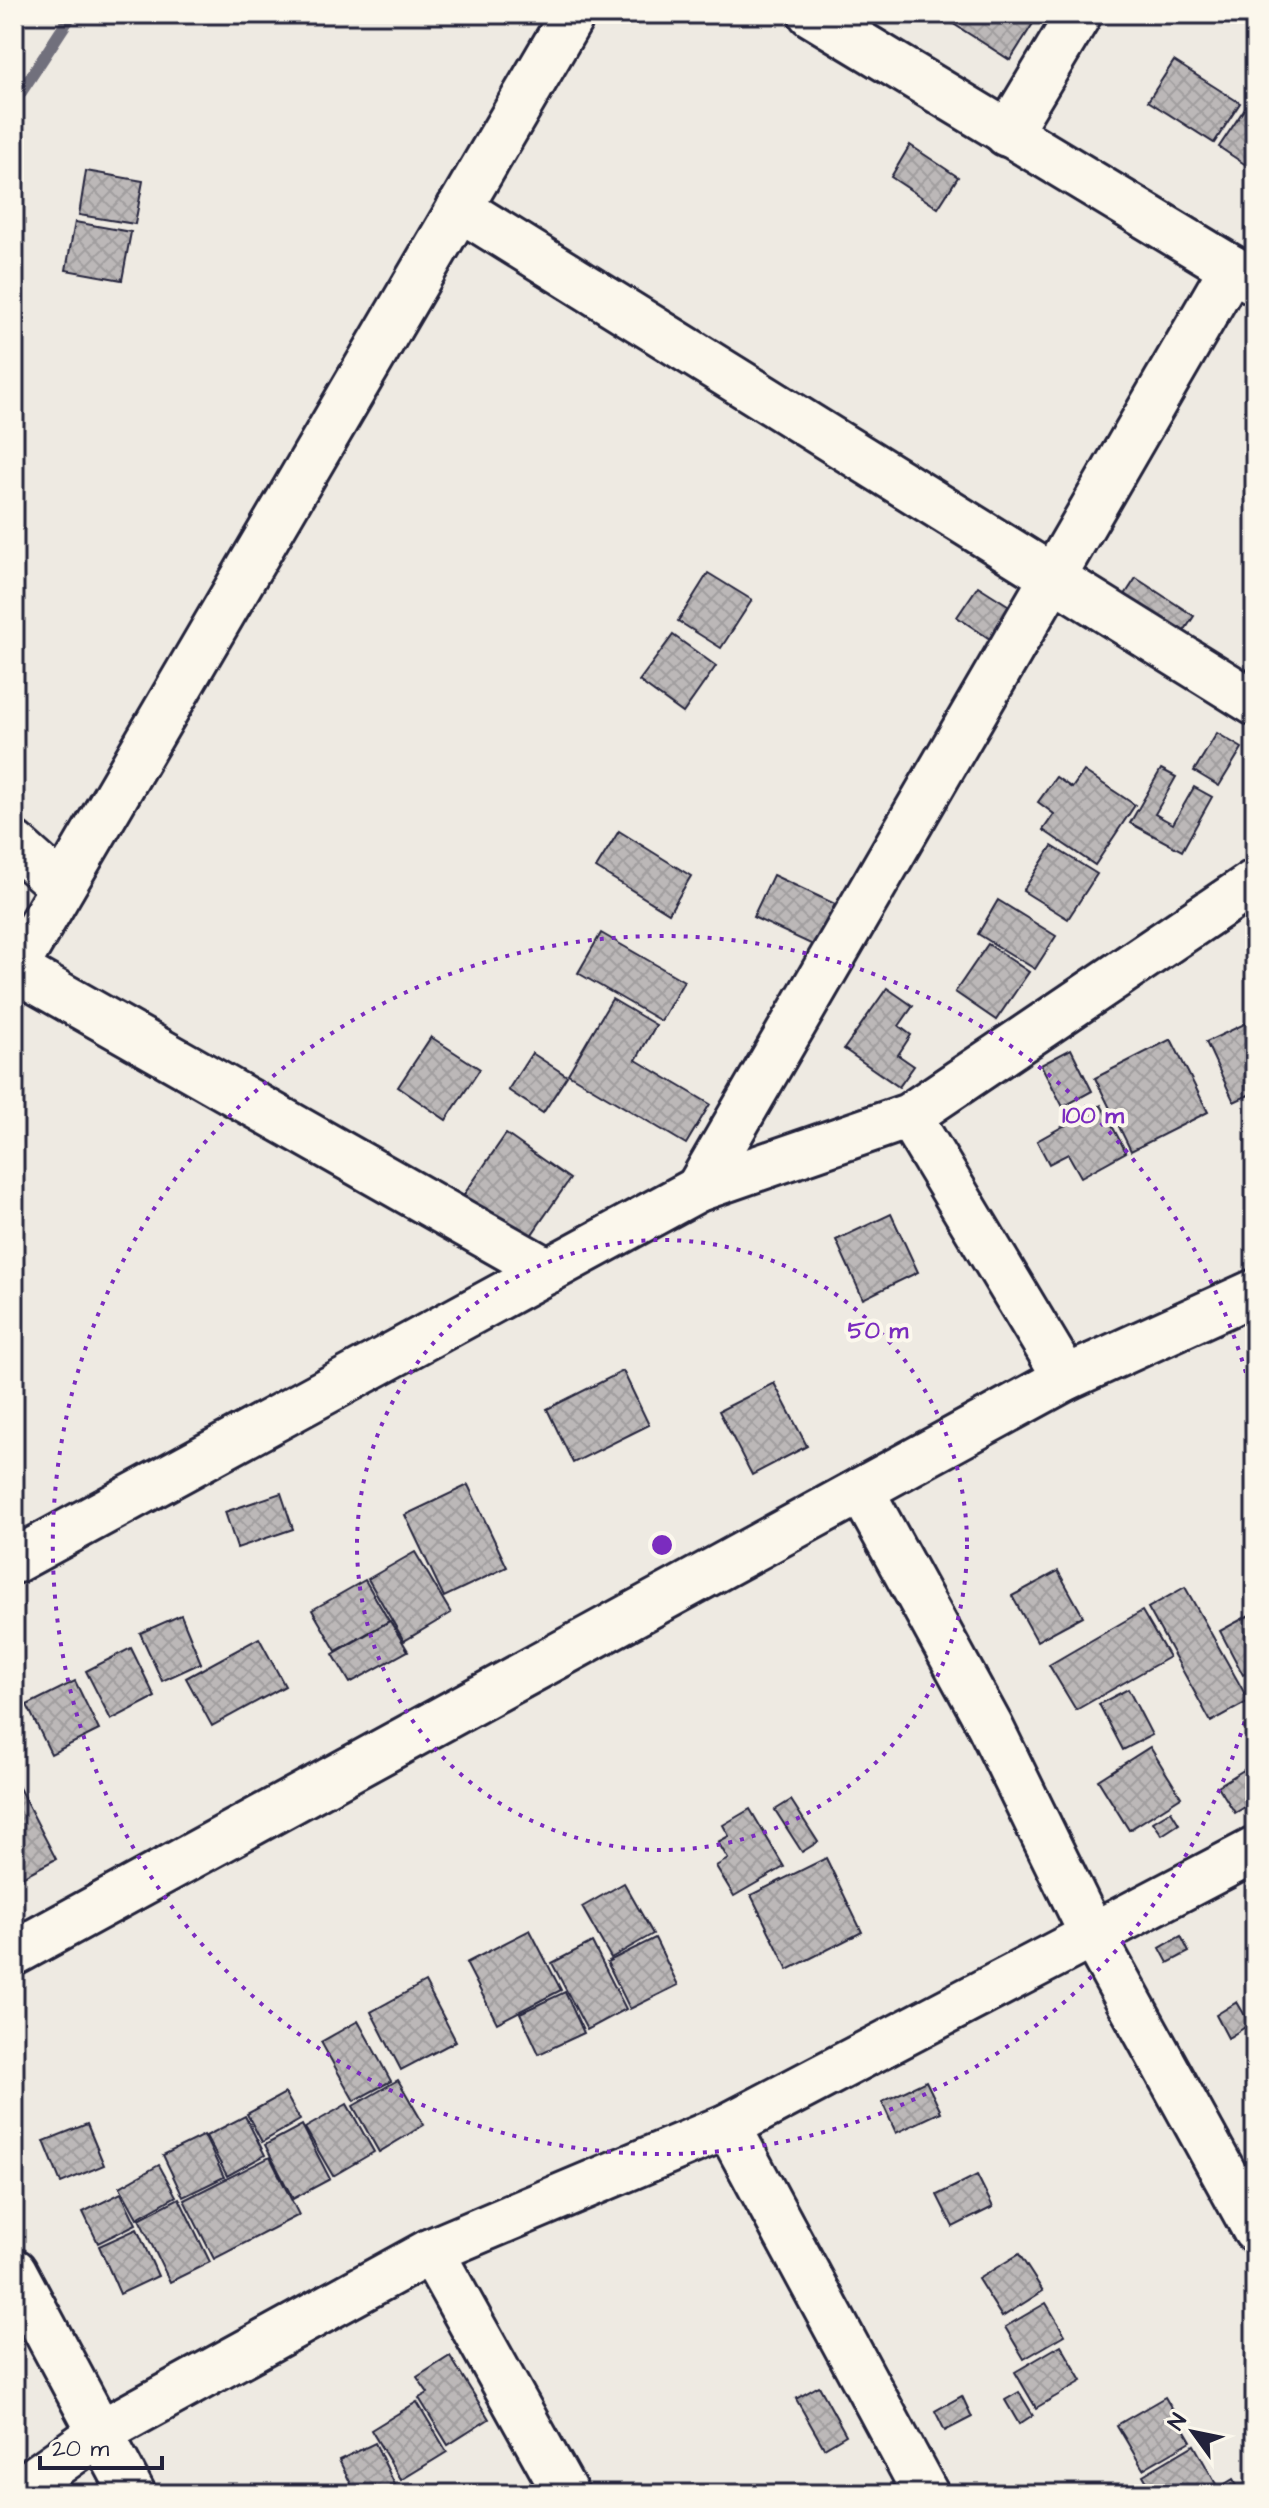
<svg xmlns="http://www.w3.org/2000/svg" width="1269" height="2508" viewBox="0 0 1269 2508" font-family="'Architects Daughter',sans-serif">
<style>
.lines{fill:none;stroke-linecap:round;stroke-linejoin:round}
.stream{stroke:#716f7c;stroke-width:12}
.building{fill:url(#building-cross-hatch);stroke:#22223b;stroke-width:2}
.minor-casing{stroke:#22223b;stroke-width:50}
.minor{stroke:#fbf7ec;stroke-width:44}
.ring{fill:none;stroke:#7b2cbf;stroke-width:4;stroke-dasharray:4 8}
.centre{fill:#7b2cbf;stroke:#fbf7ec;stroke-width:4}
.ring-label{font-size:24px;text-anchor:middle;font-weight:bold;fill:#7b2cbf;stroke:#fbf7ec;stroke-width:8;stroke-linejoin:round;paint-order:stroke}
</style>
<defs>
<pattern id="building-cross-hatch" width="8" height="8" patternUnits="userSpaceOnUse" patternTransform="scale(2)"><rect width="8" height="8" fill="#bcb8b8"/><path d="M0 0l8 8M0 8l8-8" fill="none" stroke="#a19e9f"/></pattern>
</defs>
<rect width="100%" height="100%" fill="#eeeae2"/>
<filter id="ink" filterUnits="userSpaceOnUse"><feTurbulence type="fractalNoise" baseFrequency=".0125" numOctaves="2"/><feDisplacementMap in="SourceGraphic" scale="16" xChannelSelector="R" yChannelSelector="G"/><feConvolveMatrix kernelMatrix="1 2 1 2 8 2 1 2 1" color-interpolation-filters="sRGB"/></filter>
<g filter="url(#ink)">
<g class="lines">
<!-- stream -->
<path class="stream" d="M14,103L72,14"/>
</g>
<!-- building -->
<g class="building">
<path d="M938,14H1039L1010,60Z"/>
<path d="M1174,61L1240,103L1214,143L1148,101Z"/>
<path d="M1245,108L1255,115V171L1219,147Z"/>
<path d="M910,145L958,177L938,208L891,177Z"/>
<path d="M86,171L143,181L135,224L79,215Z"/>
<path d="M75,222L131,232L122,280L66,270Z"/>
<path d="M708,573L752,600L721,648L678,621Z"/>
<path d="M1136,578L1194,616L1175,645L1117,607Z"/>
<path d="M978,586L1011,607L990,639L957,617Z"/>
<path d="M673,635L716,666L683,713L639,681Z"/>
<path d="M1217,733L1242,748L1219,786L1194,771Z"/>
<path d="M1161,769L1176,777L1155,814L1173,824L1194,787L1212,797L1182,851L1130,823Z"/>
<path d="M1084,771L1135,805L1095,865L1043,830L1054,814L1038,802L1056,777L1072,788Z"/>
<path d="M619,831L691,876L669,913L596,868Z"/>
<path d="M1052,846L1097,874L1068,919L1023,891Z"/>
<path d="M773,875L835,904L815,946L753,917Z"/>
<path d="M998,900L1056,936L1035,969L978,934Z"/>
<path d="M601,933L684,981L661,1021L578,973Z"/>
<path d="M988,944L1029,972L996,1020L955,992Z"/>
<path d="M887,988L913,1006L899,1026L911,1035L898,1055L914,1066L899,1087L844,1049Z"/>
<path d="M612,999L656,1025L636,1060L710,1104L686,1144L568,1074Z"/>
<path d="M1255,1019V1092L1234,1102L1206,1042Z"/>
<path d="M431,1037L480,1069L446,1120L398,1087Z"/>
<path d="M1171,1039L1208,1112L1131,1151L1095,1078Z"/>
<path d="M1071,1049L1092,1091L1063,1107L1041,1065Z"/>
<path d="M532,1053L567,1076L543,1113L508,1090Z"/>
<path d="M1101,1105L1126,1152L1081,1177L1068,1154L1049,1164L1037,1141Z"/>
<path d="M506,1134L570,1179L521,1250L456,1206Z"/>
<path d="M891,1214L918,1272L863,1299L836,1240Z"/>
<path d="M623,1371L649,1425L573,1463L547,1409Z"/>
<path d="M774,1383L807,1446L752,1475L719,1411Z"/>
<path d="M468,1485L507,1567L444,1597L405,1515Z"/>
<path d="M281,1493L293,1529L237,1548L225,1512Z"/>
<path d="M415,1552L451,1613L404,1641L368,1579Z"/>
<path d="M1058,1571L1083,1616L1037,1641L1012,1596Z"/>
<path d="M365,1580L389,1621L336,1651L312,1610Z"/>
<path d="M1185,1587L1249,1701L1211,1722L1148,1608Z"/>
<path d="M1142,1611L1169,1657L1076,1710L1049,1665Z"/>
<path d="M1255,1612V1669L1243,1675L1220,1631Z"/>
<path d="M181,1615L201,1663L162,1681L140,1633Z"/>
<path d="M390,1621L408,1651L350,1683L333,1654Z"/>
<path d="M259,1638L285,1686L212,1726L186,1678Z"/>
<path d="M131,1648L155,1697L111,1720L86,1671Z"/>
<path d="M75,1681L99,1730L51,1754L27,1705Z"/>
<path d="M1128,1689L1152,1735L1123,1750L1099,1704Z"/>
<path d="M1150,1747L1181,1797L1129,1830L1098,1780Z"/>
<path d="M1255,1763V1801L1235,1813L1218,1786Z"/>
<path d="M15,1780L56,1859L14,1881V1781Z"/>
<path d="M791,1800L818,1842L802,1852L775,1810Z"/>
<path d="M750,1809L784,1867L734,1896L716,1866L728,1859L718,1842L729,1836L723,1825Z"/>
<path d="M1171,1811L1179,1824L1162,1835L1153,1822Z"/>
<path d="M826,1858L862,1932L788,1970L751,1895Z"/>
<path d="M624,1883L653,1934L611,1958L582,1907Z"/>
<path d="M530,1930L561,1990L497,2023L466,1963Z"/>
<path d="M1181,1936L1189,1952L1168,1963L1160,1948Z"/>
<path d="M655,1938L678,1985L630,2009L607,1962Z"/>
<path d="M592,1942L626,2009L587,2030L552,1963Z"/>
<path d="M425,1982L456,2041L401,2070L371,2012Z"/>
<path d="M565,1992L584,2033L539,2054L520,2013Z"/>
<path d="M1237,2002L1250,2024L1228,2038L1216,2015Z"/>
<path d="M358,2021L391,2081L354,2101L321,2042Z"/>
<path d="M398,2080L424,2125L379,2152L353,2106Z"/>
<path d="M926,2081L941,2112L896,2133L882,2102Z"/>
<path d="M285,2093L300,2120L262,2142L247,2114Z"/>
<path d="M347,2104L374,2152L333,2176L305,2128Z"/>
<path d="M245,2116L265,2155L227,2176L206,2136Z"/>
<path d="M87,2124L104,2165L61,2183L44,2141Z"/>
<path d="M302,2125L330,2179L293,2199L265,2145Z"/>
<path d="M204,2135L224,2177L183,2197L163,2155Z"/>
<path d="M270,2157L299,2215L214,2259L184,2200Z"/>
<path d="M159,2165L176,2196L137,2218L120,2187Z"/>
<path d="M977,2175L993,2207L953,2227L937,2195Z"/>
<path d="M121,2193L136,2224L98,2243L83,2212Z"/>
<path d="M179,2198L210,2262L170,2282L139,2219Z"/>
<path d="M137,2229L158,2276L120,2294L99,2246Z"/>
<path d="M1019,2254L1043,2291L1002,2317L978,2279Z"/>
<path d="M1046,2303L1065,2335L1024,2359L1005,2327Z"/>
<path d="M1061,2345L1082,2381L1036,2408L1015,2372Z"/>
<path d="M450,2356L489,2419L448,2445L419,2398L428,2393L417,2377Z"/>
<path d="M819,2386L846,2435L824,2448L796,2399Z"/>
<path d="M1019,2392L1033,2415L1019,2424L1005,2400Z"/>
<path d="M962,2396L972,2417L945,2431L935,2411Z"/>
<path d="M1165,2397L1191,2441L1143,2469L1117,2425Z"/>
<path d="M417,2402L447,2452L401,2480L371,2430Z"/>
<path d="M375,2443L397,2489L387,2494H356L339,2460Z"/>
<path d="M1194,2445L1216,2484L1198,2494H1154L1143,2475Z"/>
<path d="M1233,2479L1242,2494H1208Z"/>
</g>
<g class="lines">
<!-- minor casing -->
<g class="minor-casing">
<g id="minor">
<path d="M811,14L1255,282"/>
<path d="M1007,134L1079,14"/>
<path d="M459,208L1255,703"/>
<path d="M14,844L62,887"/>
<path d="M15,969L548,1271"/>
<path d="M14,970L573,14"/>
<path d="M909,1116L1066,1378"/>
<path d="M698,1189L1232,268"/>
<path d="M861,1490L990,1726L1092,1934L1255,2230"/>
<path d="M14,1561L698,1189L909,1116L1255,882"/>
<path d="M14,1953L1066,1378L1255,1292"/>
<path d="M728,2126L926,2494"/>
<path d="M431,2251L566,2494"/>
<path d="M14,2271L133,2494"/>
<path d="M14,2494L101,2432L431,2251L728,2126L1255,1850"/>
</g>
</g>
<!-- minor -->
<use href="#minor" class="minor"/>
</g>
</g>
<!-- distance rings -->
<g class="ring">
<circle cx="662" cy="1545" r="305"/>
<path d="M1254 1687A609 609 0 1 1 1254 1403"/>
</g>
<circle cx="662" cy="1545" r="12" class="centre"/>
<g class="ring-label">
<text x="1093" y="1123">100 m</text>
<text x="878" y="1338">50 m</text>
</g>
<!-- margin -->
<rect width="1269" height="2508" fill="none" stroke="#fbf7ec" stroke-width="48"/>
<rect x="24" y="24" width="1221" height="2460" fill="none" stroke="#22223b" stroke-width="3" filter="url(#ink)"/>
<!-- north arrow -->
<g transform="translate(1193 2432) rotate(303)" stroke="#fbf7ec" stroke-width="6" paint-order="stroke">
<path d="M0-6L14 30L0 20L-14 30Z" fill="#22223b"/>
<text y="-12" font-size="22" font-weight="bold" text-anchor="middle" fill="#22223b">N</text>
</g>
<!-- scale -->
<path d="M40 2456v12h122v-12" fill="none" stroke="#22223b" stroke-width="4"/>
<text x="52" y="2456" font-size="24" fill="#22223b" stroke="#fbf7ec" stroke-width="6" paint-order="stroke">20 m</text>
</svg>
